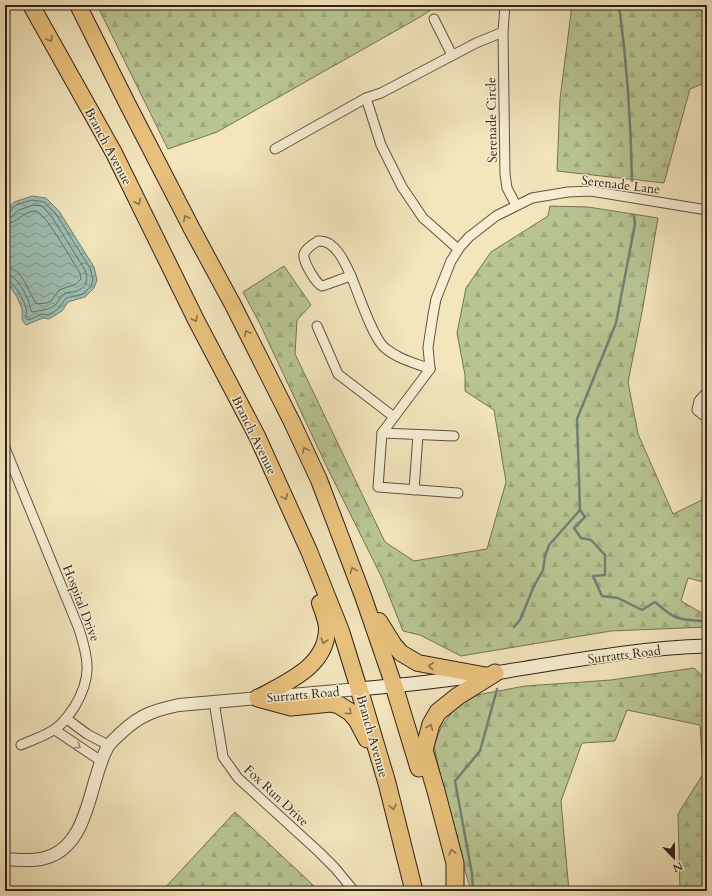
<svg xmlns="http://www.w3.org/2000/svg" width="712" height="896" viewBox="0 0 712 896" font-family="Cardo,serif">
<style>
.forest{fill:url(#forest-firs);stroke:#747356}
.water{fill:url(#water-waves);stroke:#708075}
.lines{fill:none;stroke-linecap:round;stroke-linejoin:round}
.shore{stroke:#667066;stroke-width:1}
.stream{stroke:#708075;stroke-width:2.5}
.minor-casing{stroke:#615242;stroke-width:11}
.tertiary-casing{stroke:#615242;stroke-width:14}
.secondary-casing{stroke:#302119;stroke-width:15}
.trunk-casing{stroke:#302119;stroke-width:18}
.motorway-casing{stroke:#302119;stroke-width:19}
.minor{stroke:#f7eed3;stroke-width:9}
.tertiary{stroke:#f7eed3;stroke-width:12}
.secondary{stroke:#f7eed3;stroke-width:13}
.trunk{stroke:#eac27e;stroke-width:16}
.motorway{stroke:#eac27e;stroke-width:17}
.oneway{stroke:#8d724c}
.oneway2{stroke:#9d927f}
.labels{text-anchor:middle;stroke-width:3;stroke-linejoin:round;paint-order:stroke}
.street-label{font-size:13px;fill:#302119;stroke:#f7eed3}
</style>
<defs>
<pattern id="forest-firs" width="22" height="20" patternUnits="userSpaceOnUse"><rect width="22" height="20" fill="#b8c592"/><path d="M5 1l3.5 6h-7zM16 11l3.5 6h-7z" fill="#9ea97d"/></pattern>
<pattern id="water-waves" width="16" height="10" patternUnits="userSpaceOnUse"><rect width="16" height="10" fill="#9bbfb2"/><path d="M0 5q4-4 8 0t8 0" fill="none" stroke="#7f9b90"/></pattern>
</defs>
<rect width="100%" height="100%" fill="#f3e5bc"/>
<filter id="stains"><feTurbulence type="fractalNoise" baseFrequency=".005" numOctaves="4"/><feColorMatrix values="0 0 0 0 .2 0 0 0 0 .09 0 0 0 0 .02 0 0 0 .5 -.17"/></filter>
<radialGradient id="worn" r=".72"><stop offset=".6" stop-color="#630" stop-opacity="0"/><stop offset="1" stop-color="#630" stop-opacity=".3"/></radialGradient>
<!-- forest -->
<g class="forest">
<path d="M97,5H439L420,17L217,132L168,149Z"/>
<path d="M572,5H707V82L690,89L664,183L557,171L560,99Z"/>
<path d="M550,206L588,207L658,218L643,307L628,382L638,434L673,514L702,500L704,464L707,466V583L688,578L681,601L707,616V627L611,631L461,656L420,635L403,631L382,578L326,465L260,324L243,292L284,266L311,305L297,320L295,354L385,542L414,561L487,549L506,482L494,410L465,391V375L457,333L466,288L491,252L548,216Z"/>
<path d="M694,668L707,680V891H680L678,814L703,774L700,725L627,710L615,741L582,743L561,801L569,891H471L450,819L434,746L441,727L456,707L477,695L525,686L611,680Z"/>
<path d="M235,812L314,886L318,891H162Z"/>
</g>
<!-- water -->
<path class="water" d="M32,196L46,198L59,211L94,267L97,280L94,288L85,297L68,302L62,311L49,319L43,318L26,325L22,320V309L17,297L5,280V211L14,202Z"/>
<g class="lines">
<!-- shore -->
<g class="shore">
<path d="M5,213L9,212L16,205L32,200L44,202L56,214L90,268L93,279L91,286L83,294L66,298L59,308L49,315L42,314L28,320L26,318C26,315 27,311 26,308C24,300 13,280 5,279"/>
<path d="M5,218L11,217L19,210L33,205L42,206L52,217L85,270C89,282 86,288 74,292C71,292 67,292 64,294C60,296 59,301 56,304C51,310 41,310 33,312L31,311C30,300 17,274 5,273"/>
<path d="M5,224C17,224 23,211 35,211C45,211 73,263 80,273L81,279L76,284L59,290L52,300L47,303L37,304C27,292 24,268 5,267"/>
</g>
<!-- stream -->
<g class="stream">
<path d="M619,5C627,63 631,122 632,181"/>
<path d="M580,510L585,517L574,528L581,538L591,540L605,555V575L593,576L602,596L618,598L642,610L655,602C674,619 678,620 703,621L706,626"/>
<path d="M514,627L520,620L534,586L543,570L545,556L549,545L580,510L577,419L616,323L635,224L634,216"/>
<path d="M473,891L472,874L455,781L480,751L497,689"/>
</g>
<!-- minor casing -->
<g class="minor-casing">
<g id="minor">
<path d="M505,5L503,32L505,174L507,188L516,205"/>
<path d="M434,19L452,55"/>
<path d="M366,98L381,145L402,187L423,218L458,249"/>
<path d="M275,149L366,98L381,93L476,43L503,32"/>
<path d="M318,241C335,239 345,263 351,276C346,277 324,286 322,286C316,284 302,260 304,254C306,248 313,244 318,241Z"/>
<path d="M351,276C358,292 373,339 385,348C398,359 415,363 430,369"/>
<path d="M317,326L338,374L394,417"/>
<path d="M430,369L428,347L433,315L436,299L451,261L460,247L469,237L496,216L532,198L568,192L591,191L707,210"/>
<path d="M430,369L382,433L378,487L458,493"/>
<path d="M707,392L699,401L697,410L703,415H707"/>
<path d="M382,433L454,436"/>
<path d="M5,448L79,629C89,660 92,677 75,706C69,715 64,723 55,729C45,736 32,740 21,745"/>
<path d="M414,490L418,435"/>
<path d="M214,702L223,757L238,778L319,852L335,868L354,891"/>
<path d="M67,719L87,734L108,745"/>
<path d="M55,730L101,761"/>
</g>
</g>
<!-- tertiary casing -->
<g class="tertiary-casing">
<path id="tertiary" d="M5,859C17,860 30,861 41,859C78,852 86,812 95,781C99,769 102,755 109,745C113,740 118,736 122,732C140,715 155,710 179,705L359,689"/>
</g>
<!-- secondary casing -->
<g class="secondary-casing">
<path id="secondary" d="M359,689C405,685 450,680 495,673C566,662 636,648 707,646"/>
</g>
<!-- trunk casing -->
<g class="trunk-casing">
<g id="trunk">
<path d="M31,5L114,153L196,320L257,436L309,551L341,631L359,689"/>
<path d="M78,5L128,105L193,231L232,303L292,422L319,480L363,596L394,686"/>
<path d="M379,621L394,645L401,653L418,663L483,675"/>
<path d="M258,698C287,682 328,666 327,627C326,619 323,611 320,603"/>
</g>
</g>
<!-- motorway casing -->
<g class="motorway-casing">
<g id="motorway">
<path d="M394,686L419,768"/>
<path d="M359,689L387,783L414,891"/>
<path d="M258,698L291,707L331,703L339,705L350,712L357,720L367,739"/>
<path d="M455,891V863L436,791L424,750L431,724L438,712L458,696L495,673"/>
</g>
</g>
<!-- minor -->
<use href="#minor" class="minor"/>
<!-- tertiary -->
<use href="#tertiary" class="tertiary"/>
<!-- secondary -->
<use href="#secondary" class="secondary"/>
<!-- trunk -->
<use href="#trunk" class="trunk"/>
<!-- motorway -->
<use href="#motorway" class="motorway"/>
</g>
<!-- one-way arrows -->
<defs><path id="oneway-chevron" d="M-2-3.5L2.5 0L-2 3.5" fill="none" stroke-width="1.6" stroke-linecap="round" stroke-linejoin="round"/></defs>
<g class="oneway">
<use href="#oneway-chevron" transform="translate(50 39) rotate(61)"/>
<use href="#oneway-chevron" transform="translate(138 202) rotate(63)"/>
<use href="#oneway-chevron" transform="translate(186 218) rotate(-117)"/>
<use href="#oneway-chevron" transform="translate(195 319) rotate(63)"/>
<use href="#oneway-chevron" transform="translate(247 333) rotate(-116)"/>
<use href="#oneway-chevron" transform="translate(305 450) rotate(-115)"/>
<use href="#oneway-chevron" transform="translate(285 497) rotate(66)"/>
<use href="#oneway-chevron" transform="translate(353 570) rotate(-111)"/>
<use href="#oneway-chevron" transform="translate(324 641) rotate(105)"/>
<use href="#oneway-chevron" transform="translate(431 666) rotate(-174)"/>
<use href="#oneway-chevron" transform="translate(349 712) rotate(43)"/>
<use href="#oneway-chevron" transform="translate(430 727) rotate(-68)"/>
<use href="#oneway-chevron" transform="translate(393 807) rotate(76)"/>
<use href="#oneway-chevron" transform="translate(452 852) rotate(-104)"/>
</g>
<use class="oneway2" href="#oneway-chevron" transform="translate(78 746) rotate(34)"/>
<g class="labels">
<!-- street labels -->
<g class="street-label">
<text transform="translate(491 120) rotate(-91)" y="5">Serenade Circle</text>
<text transform="translate(109 146) rotate(62)" y="5">Branch Avenue</text>
<text transform="translate(621 184) rotate(7)" y="5">Serenade Lane</text>
<text transform="translate(255 435) rotate(64)" y="5">Branch Avenue</text>
<text transform="translate(82 603) rotate(69)" y="5">Hospital Drive</text>
<text transform="translate(624 654) rotate(-7)" y="5">Surratts Road</text>
<text transform="translate(303 694) rotate(-5)" y="5">Surratts Road</text>
<text transform="translate(373 736) rotate(74)" y="5">Branch Avenue</text>
<text transform="translate(277 795) rotate(43)" y="5">Fox Run Drive</text>
</g>
</g>
<!-- margin -->
<rect width="712" height="896" fill="none" stroke="#f3e5bc" stroke-width="20"/>
<rect x="6" y="6" width="700" height="884" fill="none" stroke="#302119" stroke-width="2"/>
<rect x="10" y="10" width="692" height="876" fill="none" stroke="#302119"/>
<!-- north arrow -->
<g transform="translate(674 858) rotate(158)" stroke="#f7eed3" stroke-width="3" paint-order="stroke">
<path d="M0-3L7 15L0 10L-7 15Z" fill="#302119"/>
<text y="-6" font-size="11" font-weight="bold" text-anchor="middle" fill="#302119">N</text>
</g>
<rect width="100%" height="100%" filter="url(#stains)"/>
<rect width="100%" height="100%" fill="url(#worn)"/>
</svg>
